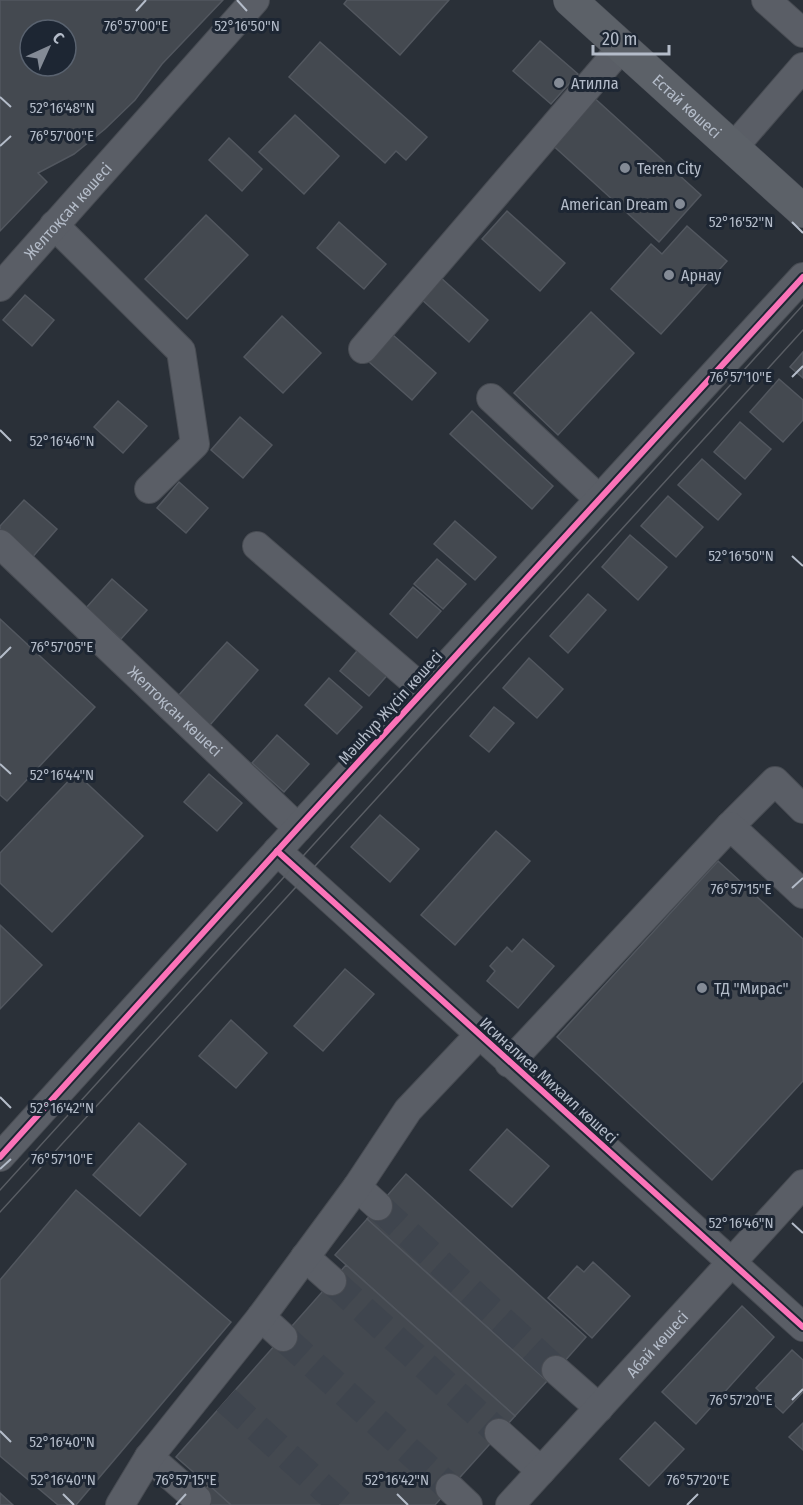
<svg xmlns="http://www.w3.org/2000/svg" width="803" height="1505" viewBox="0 0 803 1505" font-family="'Fira Sans Condensed',sans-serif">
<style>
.building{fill:#444950;stroke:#52575f;stroke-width:1.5;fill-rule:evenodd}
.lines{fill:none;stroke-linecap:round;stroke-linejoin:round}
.minor-tunnel{stroke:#3f454e;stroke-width:28;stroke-dasharray:28 14;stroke-linecap:butt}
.minor-casing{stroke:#484c53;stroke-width:30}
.major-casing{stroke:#484c55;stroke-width:34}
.minor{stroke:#5a5e66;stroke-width:28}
.major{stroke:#5c6168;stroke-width:33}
.tram{stroke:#595d64;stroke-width:1.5}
.cycleway-casing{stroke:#1d2633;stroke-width:10}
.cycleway{stroke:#fb73b8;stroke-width:6}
.ticks{fill:none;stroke:#b4bcc9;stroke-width:2}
.poi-dot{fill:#848b96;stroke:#1d2633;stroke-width:2}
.labels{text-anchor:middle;stroke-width:6;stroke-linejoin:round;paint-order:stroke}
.poi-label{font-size:16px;fill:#b4bcc9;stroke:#1d2633;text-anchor:start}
.street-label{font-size:16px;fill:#b4bcc9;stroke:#1d2633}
.ticks-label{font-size:15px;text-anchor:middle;fill:#b4bcc9;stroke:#1d2633;stroke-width:6;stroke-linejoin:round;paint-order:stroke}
</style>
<rect width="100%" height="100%" fill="#2a3038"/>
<!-- building -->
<g class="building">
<path d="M0,0H223L162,64L135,100L105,129L74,154L38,173L47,182L0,231ZM30,30H66V66H30Z"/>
<path d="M347,0H449L400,55L344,4Z"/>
<path d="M540,41L578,74L551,104L513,71Z"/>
<path d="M320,42L427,137L406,160L396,151L385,163L289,77Z"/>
<path d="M590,94L701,195L659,242L548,141Z"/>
<path d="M295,115L339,156L304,194L259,152Z"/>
<path d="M229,138L262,169L242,191L209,160Z"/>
<path d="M507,211L565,263L540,291L482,239Z"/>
<path d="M206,215L248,255L187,319L145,279Z"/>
<path d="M339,222L386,264L364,289L317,248Z"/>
<path d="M687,226L727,261L661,334L611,289L651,244L662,254Z"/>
<path d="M440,277L488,320L469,342L421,299Z"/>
<path d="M25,295L54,320L32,346L3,320Z"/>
<path d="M591,312L634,353L558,435L514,393Z"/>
<path d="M282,316L321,353L283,393L244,357Z"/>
<path d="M393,335L436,373L412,400L369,362Z"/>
<path d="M803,352V378L790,367Z"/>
<path d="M779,379L803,400V420L783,442L750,412Z"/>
<path d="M118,401L147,426L123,453L94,427Z"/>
<path d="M472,411L553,486L532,509L450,434Z"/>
<path d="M240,417L272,445L243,478L211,450Z"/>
<path d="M740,422L771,449L745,479L714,452Z"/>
<path d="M702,459L741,494L718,520L678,485Z"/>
<path d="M179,482L208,508L186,533L157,508Z"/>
<path d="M668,496L703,527L676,557L641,526Z"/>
<path d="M24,500L57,529L30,560L0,533V526Z"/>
<path d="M455,521L496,557L475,580L434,544Z"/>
<path d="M630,535L667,567L638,600L602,567Z"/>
<path d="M437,559L466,584L443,609L414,584Z"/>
<path d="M112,579L147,610L121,639L86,608Z"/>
<path d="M413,587L441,611L417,638L390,614Z"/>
<path d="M588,594L606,610L568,653L550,636Z"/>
<path d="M0,619L95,707L7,801L0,795Z"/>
<path d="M227,642L258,670L210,725L178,696Z"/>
<path d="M362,645L391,671L369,696L340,671Z"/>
<path d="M529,658L563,689L537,718L503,688Z"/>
<path d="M329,678L362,707L337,734L305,705Z"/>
<path d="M494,707L514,723L489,752L470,736Z"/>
<path d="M277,735L309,764L284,792L252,763Z"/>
<path d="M76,773L143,836L52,932L0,883V853Z"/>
<path d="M209,774L242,803L217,831L184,802Z"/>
<path d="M380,815L419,849L390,882L351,847Z"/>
<path d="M496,831L530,861L455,945L421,915Z"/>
<path d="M718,861L803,939V1081L712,1180L557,1037Z"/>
<path d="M0,925L42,965L0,1009Z"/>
<path d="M523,939L554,966L518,1008L487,981L495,971L490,966L507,947L512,952Z"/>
<path d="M345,969L374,994L323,1051L294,1026Z"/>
<path d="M231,1020L267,1053L236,1088L199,1056Z"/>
<path d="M139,1123L186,1164L140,1216L93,1175Z"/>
<path d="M507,1129L549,1166L512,1207L470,1170Z"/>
<path d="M406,1174L586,1337L547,1381L367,1219Z"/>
<path d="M76,1190L231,1322L76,1505H58L0,1456V1280Z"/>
<path d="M367,1219L547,1381L515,1416L335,1255Z"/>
<path d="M593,1262L630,1296L592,1338L548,1298L577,1266L584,1272Z"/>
<path d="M346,1265L515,1416L435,1505H231L176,1457Z"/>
<path d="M742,1306L774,1337L696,1424L662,1392Z"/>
<path d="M792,1350L803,1360V1392L783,1413L756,1388Z"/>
<path d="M655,1422L684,1449L649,1486L620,1459Z"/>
<path d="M803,1423V1450L789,1437Z"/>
<path d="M209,1485L231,1505H191Z"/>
<path d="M0,1493L13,1505H0Z"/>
</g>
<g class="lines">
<!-- minor-tunnel -->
<g class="minor-tunnel">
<path d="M378,1206L556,1370"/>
<path d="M332,1281L499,1433"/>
<path d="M283,1337L450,1488"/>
<path d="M226,1400L342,1505"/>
</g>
<!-- minor casing -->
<g class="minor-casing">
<g id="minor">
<path d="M766,0L803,33"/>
<path d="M733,148L803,67"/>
<path d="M54,225L181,351L195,444L149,489"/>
<path id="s1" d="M0,287L255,0"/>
<path d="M363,349L622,47"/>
<path d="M491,398L599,499"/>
<path id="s2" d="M0,544L298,828"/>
<path d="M257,546L424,690"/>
<path d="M730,826L775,781L803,809"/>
<path d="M277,851L803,1327"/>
<path d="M509,1063L730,826L803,894"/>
<path d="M0,1157L298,828L803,277"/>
<path d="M357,1187L378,1206"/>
<path d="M305,1257L332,1281"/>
<path d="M261,1317L283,1337"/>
<path d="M556,1370L599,1408"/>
<path d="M499,1433L541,1471"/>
<path d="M149,1457L197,1499"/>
<path d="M450,1488L468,1505"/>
<path d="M120,1505L149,1457L261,1317L357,1187L408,1110L479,1035"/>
<path id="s3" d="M510,1505L803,1184"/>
</g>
</g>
<!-- major casing -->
<g class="major-casing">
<g id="major">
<path id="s4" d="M570,0L803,211"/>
</g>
</g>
<!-- minor -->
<use href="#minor" class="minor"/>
<!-- major -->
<use href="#major" class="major"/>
<!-- tram -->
<g class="tram">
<path d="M0,1190L803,305"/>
<path d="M0,1212L803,330"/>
</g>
<!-- cycleway casing -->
<g class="cycleway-casing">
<g id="cycleway">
<path d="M277,851L803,1327"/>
<path d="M0,1157L298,828L803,277"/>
</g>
</g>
<!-- cycleway -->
<use href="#cycleway" class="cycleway"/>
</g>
<!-- ticks -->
<path class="ticks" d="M237,0L247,11M136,11L146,0M0,97L11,107M0,146L11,136M792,222L803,233M792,377L803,366M0,430L11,441M792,556L803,566M0,658L11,647M0,764L11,774M792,888L803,878M0,1097L11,1108M0,1169L11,1159M792,1223L803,1233M792,1400L803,1389M0,1431L11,1442M63,1494L74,1505M397,1494L408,1505M176,1505L186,1494M687,1505L698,1494"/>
<!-- markers -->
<g class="poi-dot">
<circle cx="559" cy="83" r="6"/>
<circle cx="625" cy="168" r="6"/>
<circle cx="680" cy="204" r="6"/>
<circle cx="669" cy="275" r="6"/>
<circle cx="702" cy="988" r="6"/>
</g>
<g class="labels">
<!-- poi labels -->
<g class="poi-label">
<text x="571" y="89">Атилла</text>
<text x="637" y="174">Teren City</text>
<text x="668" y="210" text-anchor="end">American Dream</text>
<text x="681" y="281">Арнау</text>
<text x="714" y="994">ТД "Мирас"</text>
</g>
<!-- street labels -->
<g class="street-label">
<text dy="6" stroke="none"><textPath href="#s4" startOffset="158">Естай көшесі</textPath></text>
<text dy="6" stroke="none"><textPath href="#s1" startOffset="102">Желтоқсан көшесі</textPath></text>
<text transform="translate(390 707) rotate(-48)" y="6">Мәшһүр Жүсіп көшесі</text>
<text dy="6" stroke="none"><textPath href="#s2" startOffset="242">Желтоқсан көшесі</textPath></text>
<text transform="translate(549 1080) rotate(42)" y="6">Исиналиев Михаил көшесі</text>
<text dy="6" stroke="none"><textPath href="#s3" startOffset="218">Абай көшесі</textPath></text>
</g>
</g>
<g class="ticks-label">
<text x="136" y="31">76°57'00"E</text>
<text x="247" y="31">52°16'50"N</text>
<text x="62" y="113">52°16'48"N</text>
<text x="62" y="141">76°57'00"E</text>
<text x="741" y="227">52°16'52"N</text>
<text x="741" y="382">76°57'10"E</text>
<text x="62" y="446">52°16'46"N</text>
<text x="741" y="561">52°16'50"N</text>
<text x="62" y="652">76°57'05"E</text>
<text x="62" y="780">52°16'44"N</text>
<text x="741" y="894">76°57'15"E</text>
<text x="62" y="1113">52°16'42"N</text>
<text x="62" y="1164">76°57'10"E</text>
<text x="741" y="1228">52°16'46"N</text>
<text x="741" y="1405">76°57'20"E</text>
<text x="62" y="1447">52°16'40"N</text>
<text x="698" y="1485">76°57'20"E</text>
<text x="63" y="1485">52°16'40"N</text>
<text x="186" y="1485">76°57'15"E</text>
<text x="397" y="1485">52°16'42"N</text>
</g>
<!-- north arrow -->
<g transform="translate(48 48) rotate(45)"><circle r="28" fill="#1d2633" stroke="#59626f" stroke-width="1.5"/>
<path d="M0-4.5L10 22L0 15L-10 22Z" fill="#848b96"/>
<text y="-9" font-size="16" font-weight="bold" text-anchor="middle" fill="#b4bcc9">С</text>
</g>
<!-- scale -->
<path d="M593 45v9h76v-9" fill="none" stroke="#b4bcc9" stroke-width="3"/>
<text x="602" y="45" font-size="18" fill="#b4bcc9" stroke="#1d2633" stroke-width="4.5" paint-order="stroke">20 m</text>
</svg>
